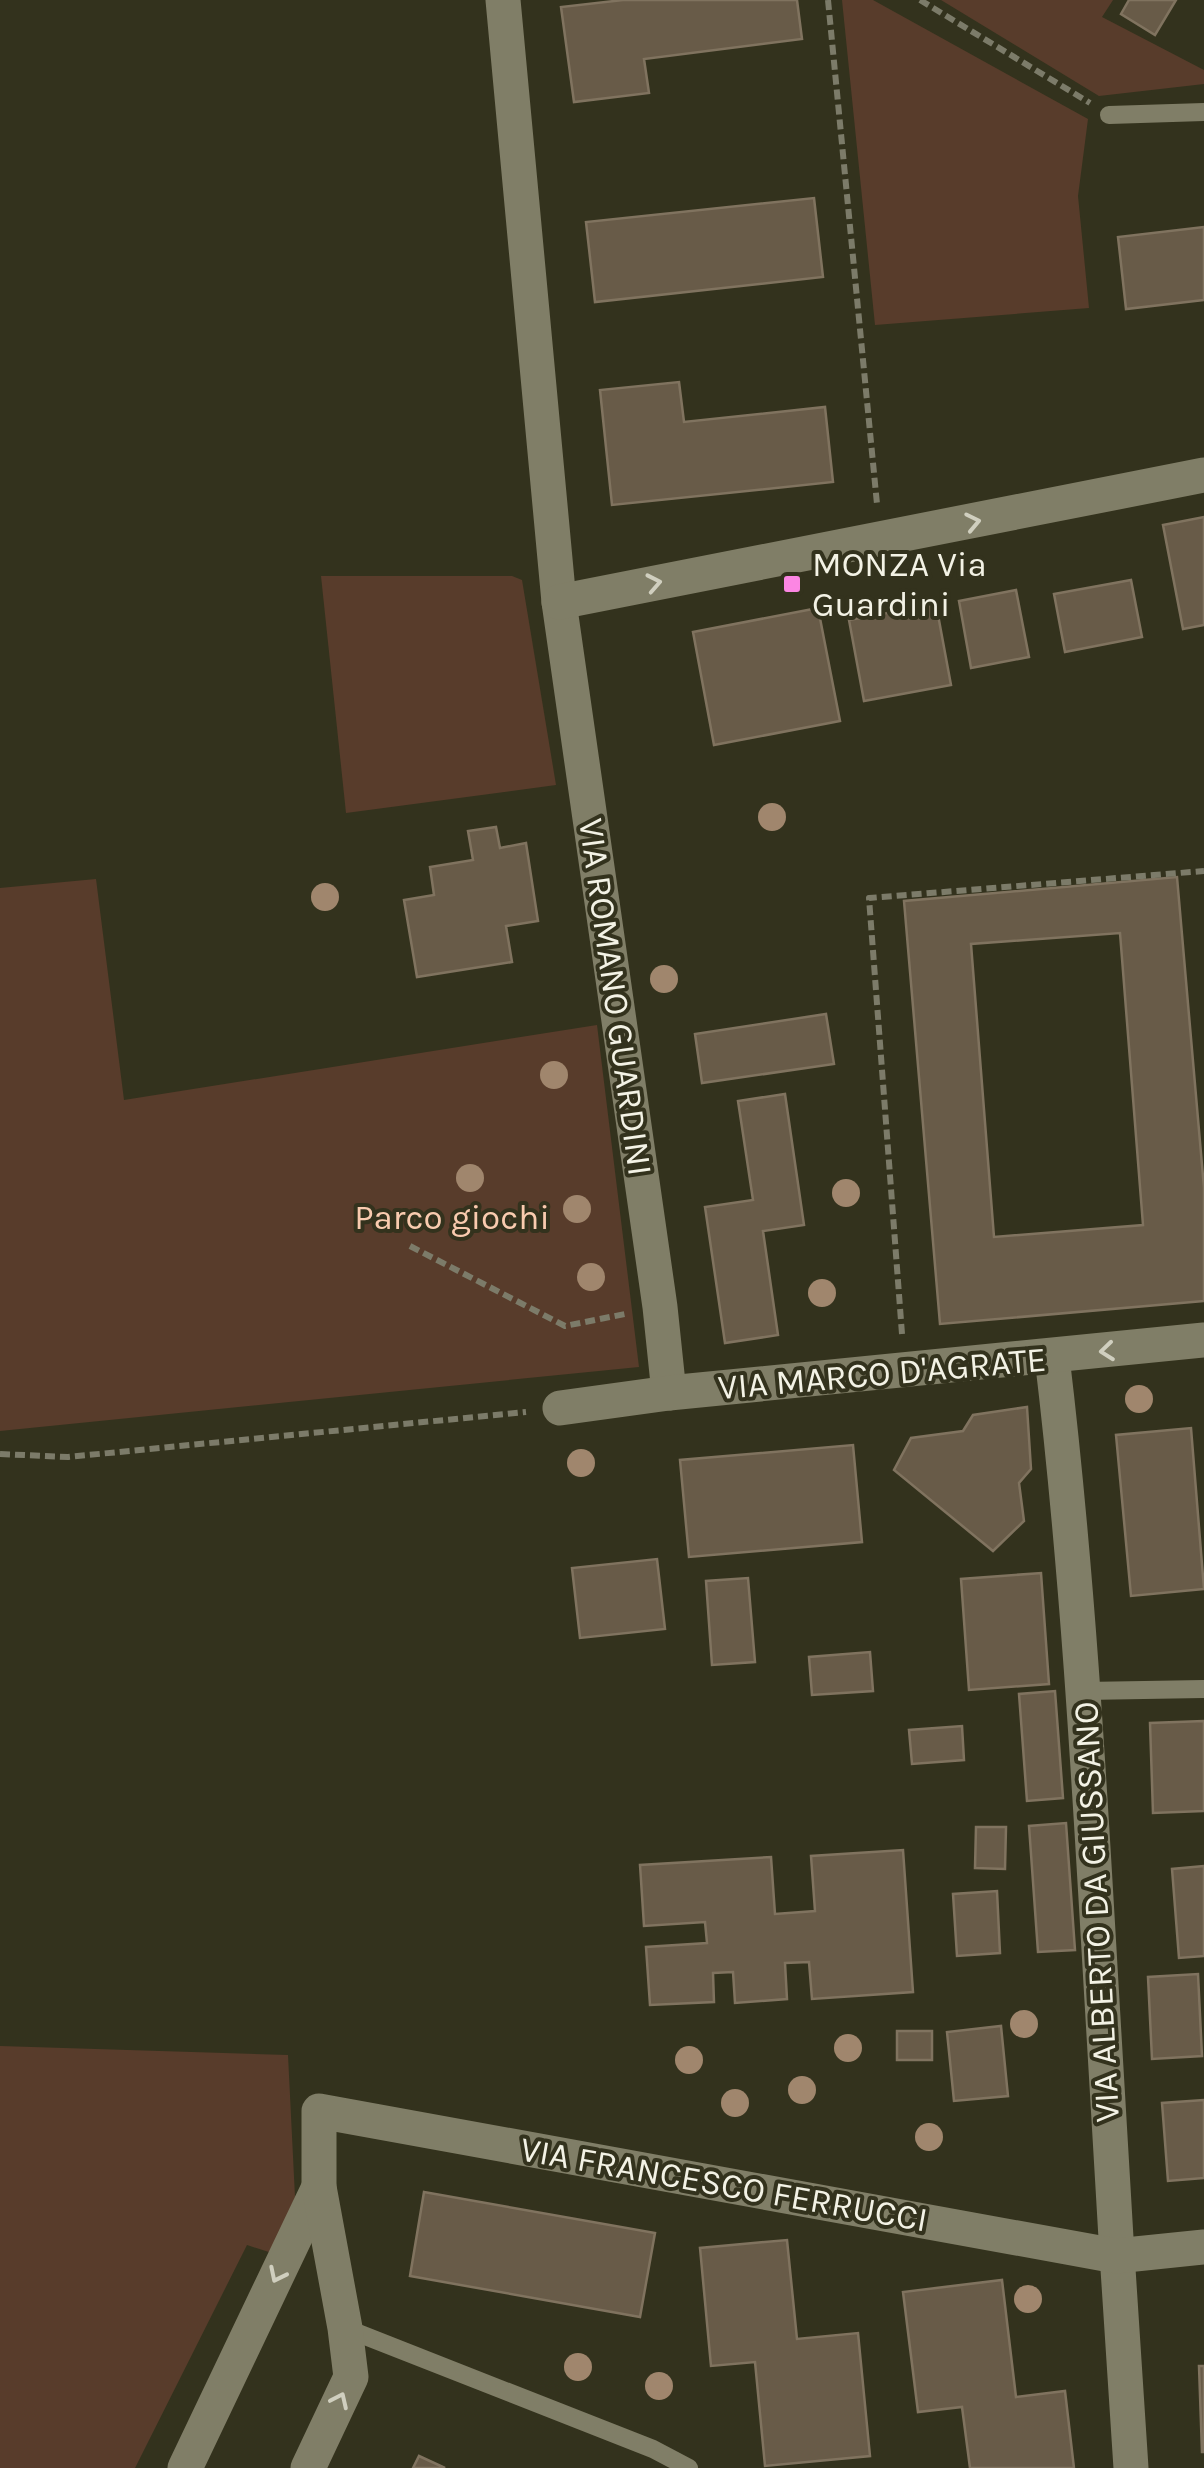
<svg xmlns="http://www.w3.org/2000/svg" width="1204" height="2468" viewBox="0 0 1204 2468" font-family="Karla,sans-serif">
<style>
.green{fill:#583c2b}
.building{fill:#685b48;stroke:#80735f;stroke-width:2.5;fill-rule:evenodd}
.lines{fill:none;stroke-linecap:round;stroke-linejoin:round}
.path{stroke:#7c7b69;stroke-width:6;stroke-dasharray:10 5;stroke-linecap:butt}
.service{stroke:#807e67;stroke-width:18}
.minor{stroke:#807e67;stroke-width:35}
.tree{fill:#a0866d}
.oneway{stroke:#d0cfbf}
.poi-dot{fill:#fc86e3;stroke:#33321d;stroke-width:4}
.labels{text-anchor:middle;stroke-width:8;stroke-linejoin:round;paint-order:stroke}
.poi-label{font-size:35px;fill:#f3f2e5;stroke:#33321d;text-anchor:start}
.street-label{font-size:35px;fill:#f3f2e5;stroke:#33321d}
.park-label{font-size:35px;fill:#f9cbaf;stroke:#33321d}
</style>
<rect width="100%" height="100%" fill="#33321d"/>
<!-- green -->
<g class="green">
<path d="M842,0H873L1088,119L1078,196L1089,308L875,325Z"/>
<path d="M941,0H1113L1102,17L1204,70V84L1099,96Z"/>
<path d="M321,576H512L522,580L556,785L346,813Z"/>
<path d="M96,879L124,1100L597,1025L639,1367L0,1431V888Z"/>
<path d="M0,2046L288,2055L295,2197L272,2253L247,2245L135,2468H0Z"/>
</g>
<!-- building -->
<g class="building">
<path d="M623,0H797L802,39L644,59L649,93L574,102L561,7Z"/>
<path d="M1129,0H1176L1155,35L1121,14Z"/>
<path d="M814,198L823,277L595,302L586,222Z"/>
<path d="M1204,227V300L1126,309L1118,237Z"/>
<path d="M679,382L684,422L825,407L833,482L612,505L600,390Z"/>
<path d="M1204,517V625L1183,629L1163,525Z"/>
<path d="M1131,580L1142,637L1065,652L1054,594Z"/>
<path d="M1016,590L1029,657L971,668L959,601Z"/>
<path d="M936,604L951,685L864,701L849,620Z"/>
<path d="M818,608L840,721L714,745L693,632Z"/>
<path d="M496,827L500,848L526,843L538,921L506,926L512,962L417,977L404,900L434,895L430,867L473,860L468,831Z"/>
<path d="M1177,877L1204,1188V1301L940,1324L904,901ZM1120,933L1143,1225L994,1237L971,944Z"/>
<path d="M826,1014L834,1064L702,1083L695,1034Z"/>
<path d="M785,1094L804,1225L763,1231L778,1335L725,1343L705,1207L753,1200L738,1101Z"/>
<path d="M1027,1407L1031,1469L1019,1483L1024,1521L993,1551L894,1470L911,1438L963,1431L973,1415Z"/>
<path d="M1191,1428L1204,1589L1131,1596L1116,1435Z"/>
<path d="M853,1445L862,1542L689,1557L680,1460Z"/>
<path d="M657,1559L665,1629L580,1638L572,1568Z"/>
<path d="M1041,1573L1049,1684L969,1690L961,1579Z"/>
<path d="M748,1578L755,1662L712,1665L706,1581Z"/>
<path d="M870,1652L873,1691L812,1695L809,1657Z"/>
<path d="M1055,1691L1063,1798L1027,1801L1019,1694Z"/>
<path d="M1204,1721V1811L1153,1813L1150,1723Z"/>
<path d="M962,1726L964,1760L912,1764L909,1730Z"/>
<path d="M1066,1823L1075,1950L1038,1952L1029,1826Z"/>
<path d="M976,1827H1006L1005,1869L975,1868Z"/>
<path d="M903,1850L913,1992L812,1999L809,1962L785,1963L787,1999L735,2003L733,1972L713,1973L714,2002L650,2005L646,1947L707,1943L705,1922L644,1926L640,1865L771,1857L775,1914L815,1911L811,1856Z"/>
<path d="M1204,1866V1956L1179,1958L1172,1869Z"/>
<path d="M997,1891L1000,1953L957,1956L953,1894Z"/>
<path d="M1198,1974L1202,2056L1152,2059L1148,1977Z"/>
<path d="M1001,2026L1008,2096L954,2101L947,2032Z"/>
<rect x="897" y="2031" width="35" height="29"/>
<path d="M1204,2100V2178L1168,2181L1162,2103Z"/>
<path d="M424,2192L655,2233L640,2317L410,2276Z"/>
<path d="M787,2240L797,2339L858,2333L870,2456L765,2466L755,2362L711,2366L700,2248Z"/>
<path d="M1002,2280L1016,2397L1065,2391L1074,2468H970L962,2407L918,2412L903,2292Z"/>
<path d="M1199,2366H1204V2452H1202Z"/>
<path d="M419,2456L445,2468H413Z"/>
</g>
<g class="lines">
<!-- path -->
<g class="path">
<path d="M828,0L877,504"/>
<path d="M920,0L1090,103"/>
<path d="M410,1246L565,1326L625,1314"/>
<path d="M902,1334L869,898L1204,871"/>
<path d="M0,1454L68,1457L526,1412"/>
</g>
<!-- service -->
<g class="service">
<path d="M1109,115L1204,112"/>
<path d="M1084,1691L1204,1689"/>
<path d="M345,2328L653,2449L689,2468"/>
</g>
<!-- minor -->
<g class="minor">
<path d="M503,0L559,602L660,1307L669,1393"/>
<path d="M559,602L1204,475"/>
<path d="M1052,1357C1077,1565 1089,1775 1101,1984C1110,2145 1120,2307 1131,2468"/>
<path d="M560,1408L669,1393L1204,1340"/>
<path d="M185,2468L319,2187"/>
<path d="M308,2468L351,2377L345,2328L319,2187V2111L1116,2256L1204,2247"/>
</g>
</g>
<!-- trees -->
<g class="tree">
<circle cx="772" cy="817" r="14"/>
<circle cx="325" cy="897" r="14"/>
<circle cx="664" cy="979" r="14"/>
<circle cx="554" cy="1075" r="14"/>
<circle cx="470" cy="1178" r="14"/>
<circle cx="846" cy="1193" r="14"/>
<circle cx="577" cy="1209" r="14"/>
<circle cx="591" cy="1277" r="14"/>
<circle cx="822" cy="1293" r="14"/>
<circle cx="1139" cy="1399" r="14"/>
<circle cx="581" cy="1463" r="14"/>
<circle cx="1024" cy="2024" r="14"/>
<circle cx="848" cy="2048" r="14"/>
<circle cx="689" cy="2060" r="14"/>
<circle cx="802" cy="2090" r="14"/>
<circle cx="735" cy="2103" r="14"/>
<circle cx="929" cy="2137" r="14"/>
<circle cx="1028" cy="2299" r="14"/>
<circle cx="578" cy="2367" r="14"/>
<circle cx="659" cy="2386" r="14"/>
</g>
<!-- one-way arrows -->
<defs><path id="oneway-chevron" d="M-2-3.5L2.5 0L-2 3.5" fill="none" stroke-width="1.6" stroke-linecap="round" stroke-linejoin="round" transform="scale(2.5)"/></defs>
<g class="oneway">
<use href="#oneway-chevron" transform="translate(973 522) rotate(-12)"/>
<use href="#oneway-chevron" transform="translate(654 583) rotate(-11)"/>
<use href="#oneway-chevron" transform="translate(1107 1351) rotate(174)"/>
<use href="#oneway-chevron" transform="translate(277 2275) rotate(116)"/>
<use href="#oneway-chevron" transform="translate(340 2400) rotate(-65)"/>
</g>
<!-- markers -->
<rect class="poi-dot" x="782" y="574" width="20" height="20" rx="5"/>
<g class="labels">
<!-- poi labels -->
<g class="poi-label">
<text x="812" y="576">MONZA Via<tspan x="812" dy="40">Guardini</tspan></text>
</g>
<!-- street labels -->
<g class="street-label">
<text transform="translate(616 997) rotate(82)" y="12">VIA ROMANO GUARDINI</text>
<text transform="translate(882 1373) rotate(-5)" y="12">VIA MARCO D'AGRATE</text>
<text transform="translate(1096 1912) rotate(-93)" y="12">VIA ALBERTO DA GIUSSANO</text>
<text transform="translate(724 2184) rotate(10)" y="12">VIA FRANCESCO FERRUCCI</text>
</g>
<!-- park labels -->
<g class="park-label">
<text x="452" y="1229">Parco giochi</text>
</g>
</g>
</svg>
